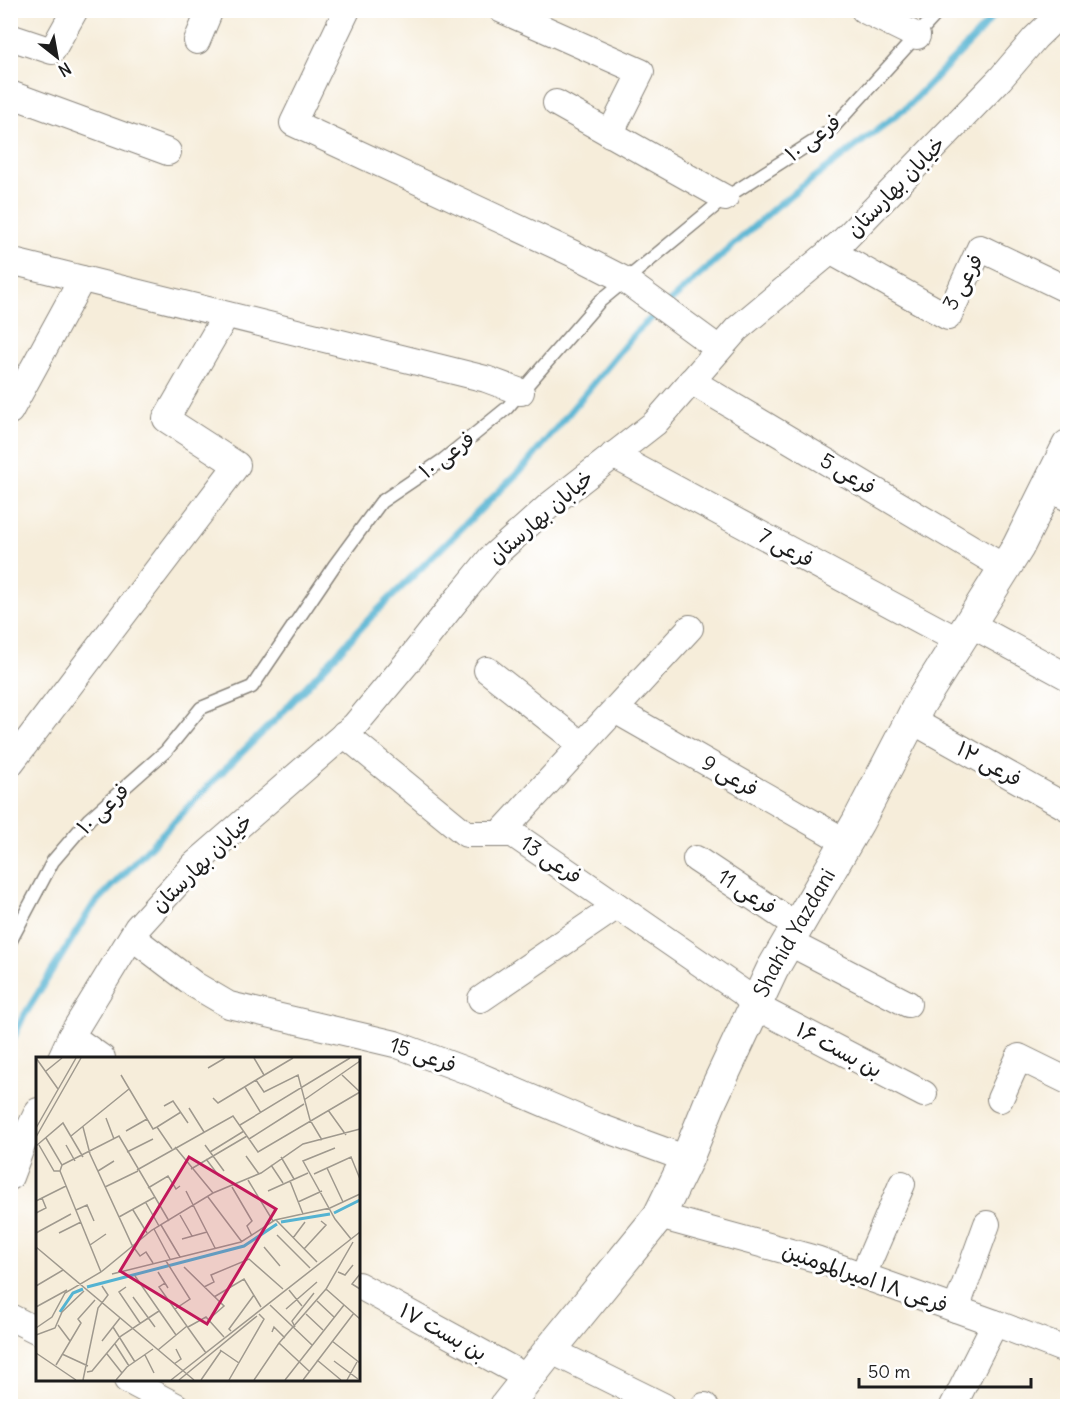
<svg xmlns="http://www.w3.org/2000/svg" width="1078" height="1417" viewBox="0 0 1078 1417" font-family="Delius,'Playpen Sans Arabic',sans-serif">
<style>
.lines{fill:none;stroke-linecap:round;stroke-linejoin:round}
.stream{stroke:#54b3d2;stroke-width:7}
.service-casing{stroke:#89847b;stroke-width:15}
.minor-casing{stroke:#89847b;stroke-width:28}
.tertiary-casing{stroke:#89847b;stroke-width:34}
.service{stroke:#fff;stroke-width:12}
.minor{stroke:#fff;stroke-width:26}
.tertiary{stroke:#fff;stroke-width:32}
.labels{text-anchor:middle;stroke-width:6;stroke-linejoin:round;paint-order:stroke}
.street-label{font-size:21px;fill:#1c1c1c;stroke:#fff}
.inset-river{fill:none;stroke:#54b3d2;stroke-width:3}
.inset-road{fill:none;stroke:#9f998e;stroke-width:1.5}
.view{fill:#c2185b;fill-opacity:0.15;stroke:#c2185b;stroke-width:3}
.inset-edge{fill:none;stroke:#1c1c1c;stroke-width:3}
</style>
<rect width="100%" height="100%" fill="#fff"/>
<filter id="ink" filterUnits="userSpaceOnUse"><feTurbulence type="fractalNoise" baseFrequency=".0167" numOctaves="2"/><feDisplacementMap in="SourceGraphic" scale="12" xChannelSelector="R" yChannelSelector="G"/><feConvolveMatrix kernelMatrix="1 2 1 2 8 2 1 2 1" color-interpolation-filters="sRGB"/></filter>
<filter id="wash" filterUnits="userSpaceOnUse"><feTurbulence type="fractalNoise" baseFrequency=".008" numOctaves="4" result="noise"/><feDisplacementMap in="SourceGraphic" scale="24" xChannelSelector="R" yChannelSelector="G"/><feGaussianBlur stdDeviation="1.35" result="paint"/><feColorMatrix in="noise" values="0 0 0 0 0 0 0 0 0 0 0 0 0 0 0 0 0 1.4 0 .05"/><feComposite in="paint" operator="in"/></filter>
<g filter="url(#wash)">
<rect width="100%" height="100%" fill="#f6edda"/>
<g class="lines">
<!-- stream -->
<g class="stream">
<path d="M666,305L777,206L906,108L977,35L998,10"/>
<path d="M10,1045L22,1019L92,907L221,773L277,718L372,616L526,465L636,332L658,312"/>
</g>
</g>
</g>
<g filter="url(#ink)">
<g class="lines">
<!-- service casing -->
<g class="service-casing">
<path id="service" d="M10,942L53,861L89,819L166,751L201,708L252,687L334,566L381,502L443,460L507,408L599,302L725,198L830,131L940,10"/>
</g>
<!-- minor casing -->
<g class="minor-casing">
<g id="minor">
<path d="M347,10L293,123L574,254L625,280L719,349"/>
<path d="M502,10L641,72L610,134"/>
<path d="M864,10L917,36"/>
<path d="M10,37L52,51L75,10"/>
<path d="M197,41L210,10"/>
<path d="M10,94L168,152"/>
<path d="M556,103L725,198"/>
<path d="M830,251L948,317L980,248L1068,290"/>
<path d="M10,261L486,379L521,392"/>
<path d="M691,381L1005,568"/>
<path d="M10,411L82,279"/>
<path d="M613,455L959,641"/>
<path d="M1047,487L1068,498"/>
<path d="M970,624L1068,677"/>
<path d="M487,670L582,745"/>
<path d="M615,710L846,842"/>
<path d="M911,720L1068,808"/>
<path d="M344,734L466,834H513L742,992L755,1006L924,1094"/>
<path d="M10,764L237,465L166,419L226,315"/>
<path d="M500,834L690,628"/>
<path d="M696,859L797,926"/>
<path d="M132,937L195,985L229,1005L395,1044L473,1073L597,1126L687,1159"/>
<path d="M788,942L908,1004"/>
<path d="M481,999L617,906"/>
<path d="M71,1036L102,1058"/>
<path d="M61,1058L71,1036L137,928L195,864L355,725L406,664L450,608L490,559L551,504L655,423L737,329L844,240L1000,79L1035,38L1064,10"/>
<path d="M1000,1099L1019,1057L1068,1081"/>
<path d="M10,1177L24,1140L38,1111"/>
<path d="M659,1216L816,1259L995,1323L1068,1351"/>
<path d="M863,1275L902,1184"/>
<path d="M358,1285L528,1378"/>
<path d="M956,1309L987,1224"/>
<path d="M10,1317L38,1331"/>
<path d="M550,1350L663,1406"/>
<path d="M127,1380L176,1406"/>
<path d="M704,1406H705"/>
<path d="M953,1406L995,1323"/>
</g>
</g>
<!-- tertiary casing -->
<g class="tertiary-casing">
<g id="tertiary">
<path id="s1" d="M506,1406L550,1350L659,1216L687,1159L711,1100L772,970L858,822L920,703L1018,547L1068,446"/>
</g>
</g>
<!-- service -->
<use href="#service" class="service"/>
<!-- minor -->
<use href="#minor" class="minor"/>
<!-- tertiary -->
<use href="#tertiary" class="tertiary"/>
</g>
</g>
<g class="labels">
<!-- street labels -->
<g class="street-label">
<text transform="translate(813 138) rotate(-37)" y="7">فرعی ۱۰</text>
<text transform="translate(896 187) rotate(-46)" y="7">خیابان بهارستان</text>
<text transform="translate(963 282) rotate(-61)" y="7">فرعی 3</text>
<text transform="translate(447 455) rotate(-37)" y="7">فرعی ۱۰</text>
<text transform="translate(848 474) rotate(31)" y="7">فرعی 5</text>
<text transform="translate(541 517) rotate(-41)" y="7">خیابان بهارستان</text>
<text transform="translate(786 548) rotate(28)" y="7">فرعی 7</text>
<text transform="translate(989 764) rotate(29)" y="7">فرعی ۱۲</text>
<text transform="translate(730 776) rotate(30)" y="7">فرعی 9</text>
<text transform="translate(103 809) rotate(-44)" y="7">فرعی ۱۰</text>
<text transform="translate(551 860) rotate(34)" y="7">فرعی 13</text>
<text transform="translate(202 863) rotate(-44)" y="7">خیابان بهارستان</text>
<text transform="translate(747 892) rotate(33)" y="7">فرعی 11</text>
<text dy="7" stroke="none"><textPath href="#s1" startOffset="558">Shahid Yazdani</textPath></text>
<text transform="translate(839 1050) rotate(28)" y="7">بن بست ۱۶</text>
<text transform="translate(423 1055) rotate(19)" y="7">فرعی 15</text>
<text transform="translate(865 1278) rotate(19)" y="7">فرعی ۱۸ امیرالمومنین</text>
<text transform="translate(443 1332) rotate(29)" y="7">بن بست ۱۷</text>
</g>
</g>
<!-- overview -->
<g transform="translate(36 1057)">
<rect width="324" height="324" fill="#f6edda"/>
<path class="inset-river" d="M298,156L324,143M245,165L294,157M51,230L208,189L241,167M24,255L37,236L47,232"/>
<path class="inset-road" d="M0,1L22,32M218,1L228,18M172,11L189,1M10,14L26,1M85,18L117,72L121,70L136,92M306,18L324,35M220,23L257,1M209,30L225,56M177,41L182,46L220,23L228,35L262,18L274,63L286,83M268,43L324,4M128,49L137,44L152,66M153,51L168,75M292,53L310,78M70,61L78,82M204,68L314,1M47,70L54,97L96,188L104,199L110,195L117,206M121,70L145,55M0,71L40,1M90,74L111,62M35,79L93,32M0,80L45,1M10,81L26,108L24,114L65,215M213,82L268,47M3,88L18,114H24M30,88L39,104M169,88L188,114M0,89L27,66L47,100M139,90L177,136M299,91L267,104L299,162L315,182M91,95L117,82M174,95L208,74M210,99L223,117M245,100L258,122M170,102L183,119M26,108L83,79L133,164M235,108L247,126M291,111L307,145M155,112L211,79M101,113L197,59L222,95L324,35M62,114L78,104M278,117L315,100L324,122M212,123L237,164M254,124L267,157M69,130L102,114M196,130L216,164L211,169L216,179M112,131L132,119L140,132L144,129M150,134L179,191M232,134L272,116M172,140L206,185M0,144L30,129M262,145L286,134M110,146L123,169M40,153L51,148L58,164M97,153L111,176M0,156L10,151L6,141M144,158L156,179M83,160L119,140M240,163L281,205M125,168L144,200M118,172L134,202M0,176L35,157M23,176L45,165M241,178L274,211M257,181L269,165M146,182L171,175M54,188L70,177M0,190L158,323M228,190L244,209M268,192L290,168L285,164M130,204L154,242L139,252M148,210L188,249L172,263M122,215L132,231M302,215L309,218L317,208M76,217L205,185L239,163L294,151L324,137M324,217L316,227L324,232M99,219L140,278M129,226L123,230L170,296M0,229L27,213M90,230L83,235L104,266M168,230L178,225L175,218L213,202L247,232M290,232L324,262M253,233L266,249M97,240L119,270M178,240L208,222L225,250M281,244L298,260M234,248L276,288M0,250L31,233M250,252L281,225M270,257L287,273M22,268L34,284M77,270L99,305M152,270L170,260L188,280M259,270L256,264L278,236M0,271L16,260L29,236L65,215L116,173L177,136L225,116L267,87L324,72M195,274L193,272L218,238M236,275L238,270L249,281M0,278L19,271L26,255L48,234M66,284L84,261M296,284L324,306M243,286L273,314M79,287L93,309M122,293L151,269M184,293L203,306M0,296L40,323M26,297L52,309M71,297L86,316M109,298L118,316M281,303L305,323M298,304L322,322M138,307L145,302L140,292M20,308L45,266L42,262L59,243M51,315L56,314L85,279L123,254M47,323L62,251L72,238L66,229M80,323L91,310L117,292M135,323L324,175M143,323L221,259M165,323L185,294M193,323L228,262L223,257M218,323L243,286L290,232L317,185M249,323L308,248M267,323L318,256M311,323L321,305"/>
<path class="view" d="M153,100L240,152L171,267L84,214Z"/>
<rect width="324" height="324" class="inset-edge"/>
</g>
<!-- margin -->
<rect width="1078" height="1417" fill="none" stroke="#fff" stroke-width="36"/>
<!-- north arrow -->
<g transform="translate(57 57) rotate(149)" stroke="#ffffff" stroke-width="4.5" paint-order="stroke">
<path d="M0-4.5L10 22L0 15L-10 22Z" fill="#1c1c1c"/>
<text y="-9" font-size="16" font-weight="bold" text-anchor="middle" fill="#1c1c1c">N</text>
</g>
<!-- scale -->
<path d="M859 1378v9h172v-9" fill="none" stroke="#1c1c1c" stroke-width="3"/>
<text x="868" y="1378" font-size="18" fill="#1c1c1c" stroke="#ffffff" stroke-width="4.5" paint-order="stroke">50 m</text>
</svg>
